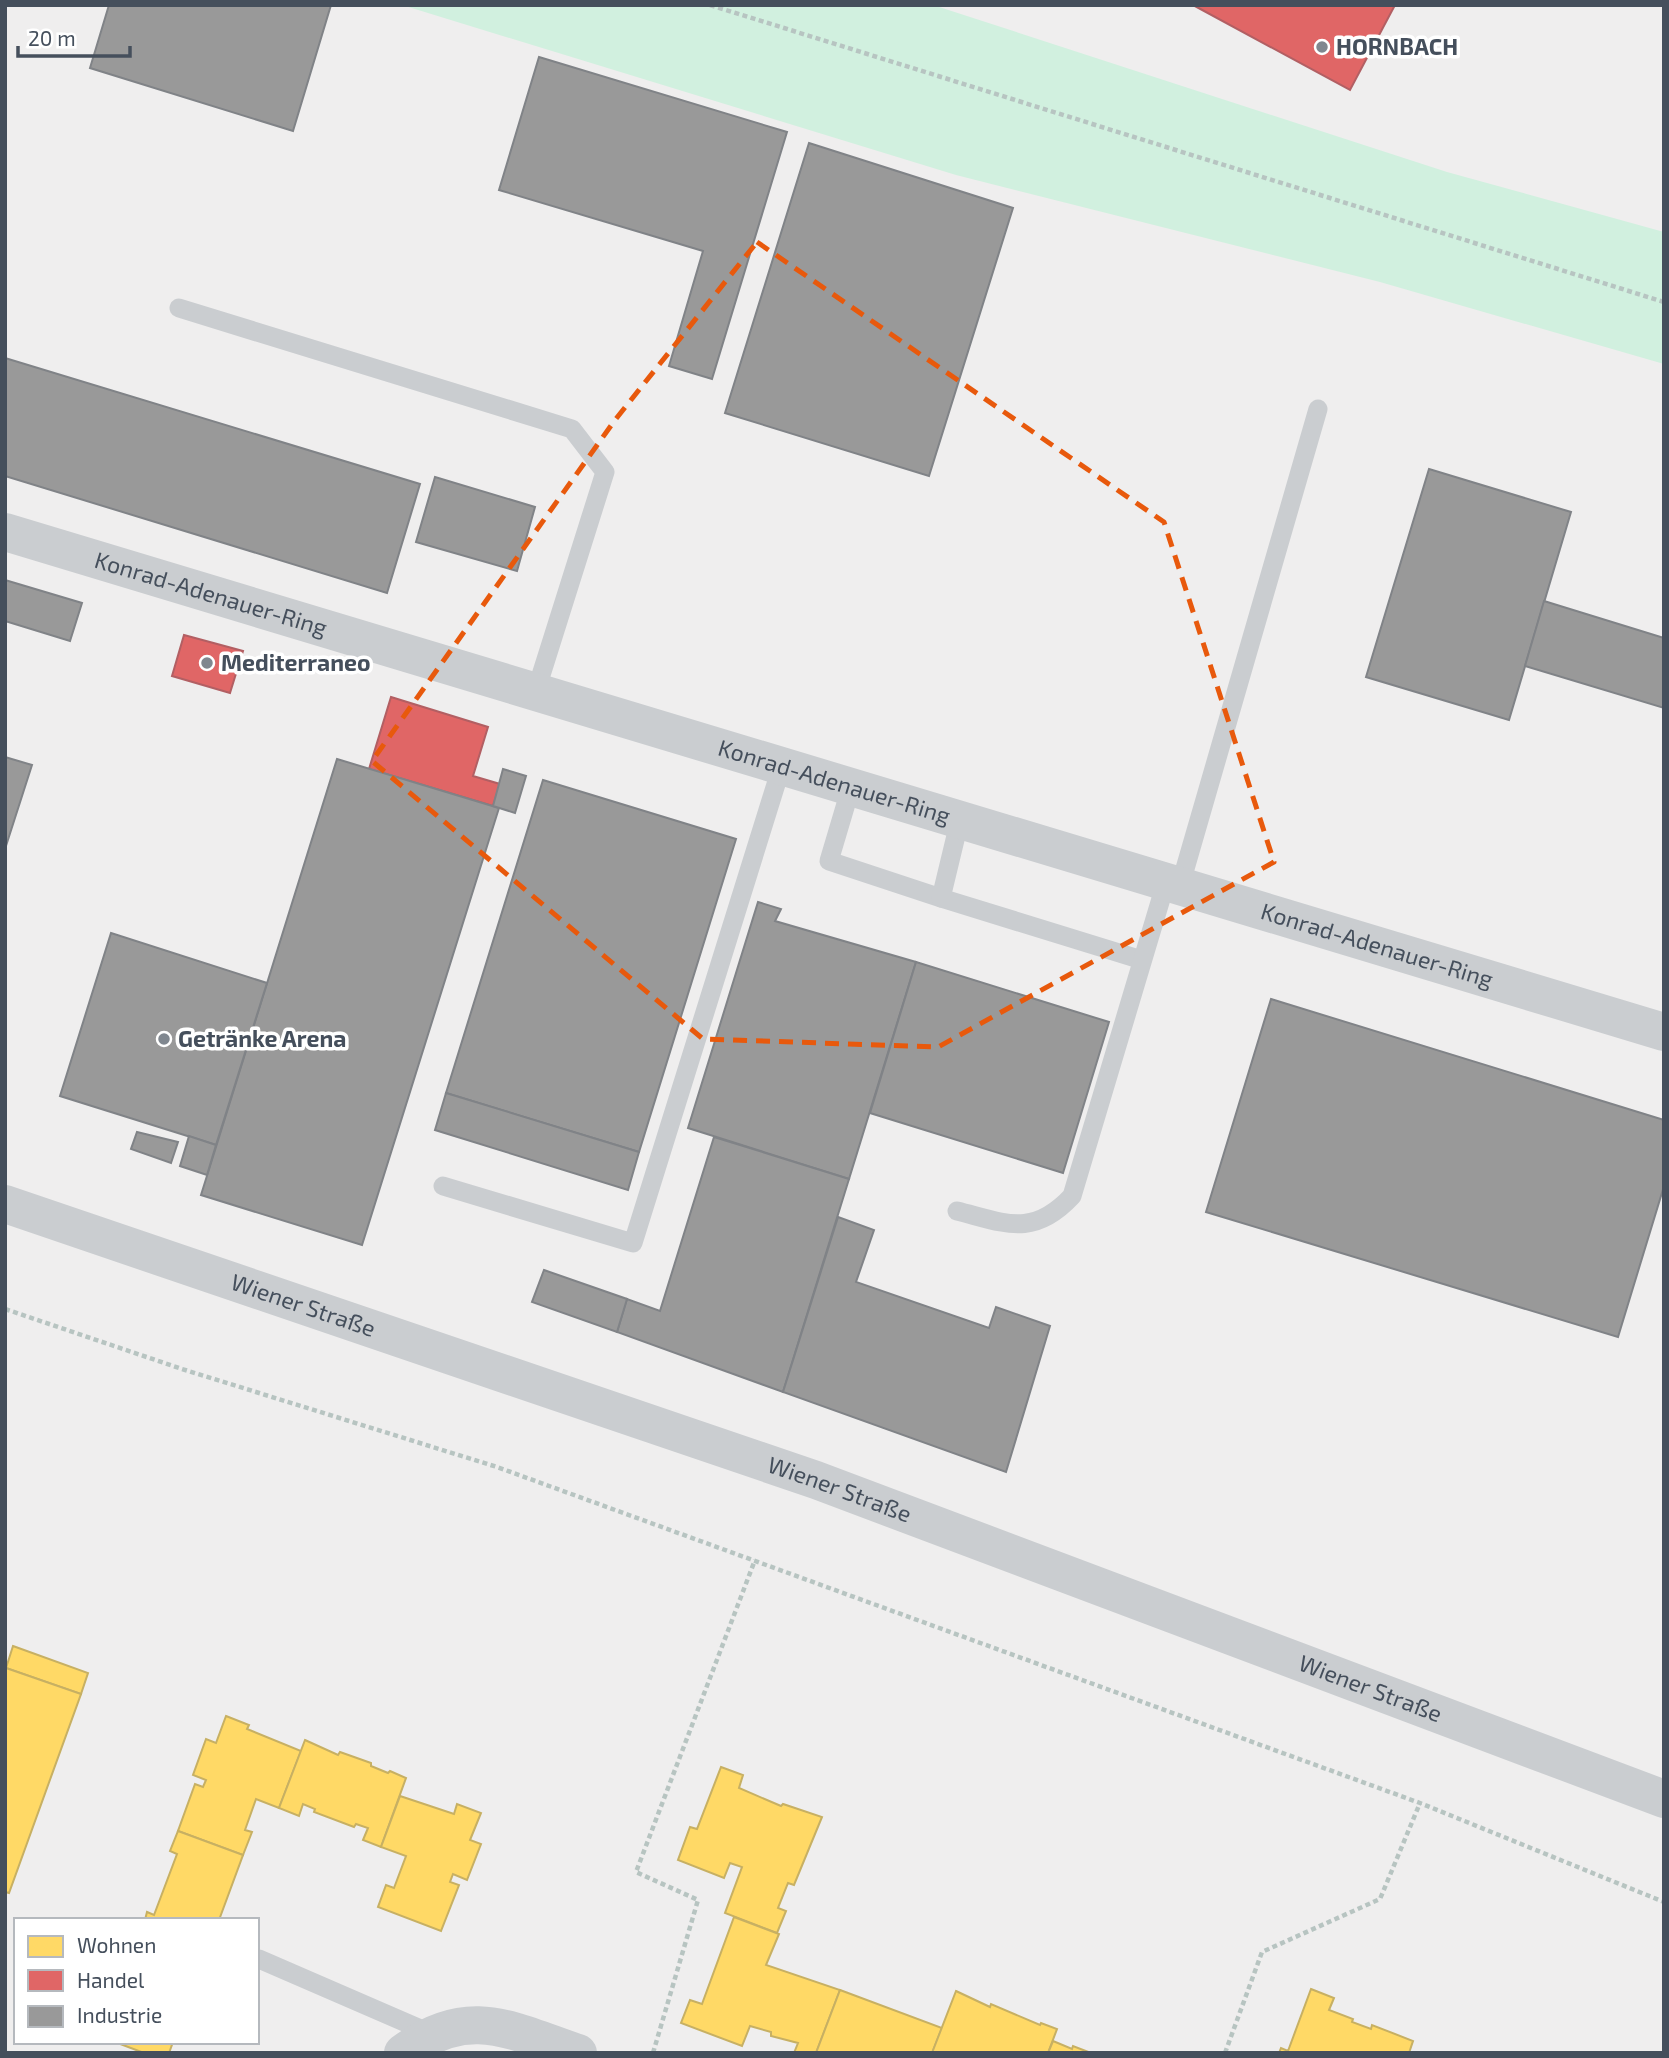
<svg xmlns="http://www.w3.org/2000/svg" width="1669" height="2058" viewBox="0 0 1669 2058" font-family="'Exo 2',sans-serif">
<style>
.green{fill:#d1f0df}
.homes{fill:#ffd966;stroke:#c7b063;stroke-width:2}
.shops{fill:#e06666;stroke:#b25f63;stroke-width:2}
.industry{fill:#999;stroke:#808387;stroke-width:2}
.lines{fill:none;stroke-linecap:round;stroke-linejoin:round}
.path{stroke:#b7c4c1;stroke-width:4.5;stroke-dasharray:5 3.5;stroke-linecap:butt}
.service{stroke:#cacdd0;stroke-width:19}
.minor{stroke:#cacdd0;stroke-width:38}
.tertiary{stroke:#cacdd0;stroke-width:38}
.marked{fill:none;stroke:#e8590c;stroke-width:5;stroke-dasharray:14 9;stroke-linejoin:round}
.poi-dot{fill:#80878f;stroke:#fff;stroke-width:2.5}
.labels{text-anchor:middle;stroke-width:7;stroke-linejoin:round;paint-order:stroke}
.poi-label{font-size:23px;font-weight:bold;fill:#454f5c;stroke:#fff;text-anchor:start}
.street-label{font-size:23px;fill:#454f5c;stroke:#fff}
</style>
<rect width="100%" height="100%" fill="#efeeee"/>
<!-- green -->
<path class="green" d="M402,5H933L1447,172L1664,232V364L1380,282L956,175Z"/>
<!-- homes -->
<g class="homes">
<path d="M13,1646L88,1673L81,1694L6,1668Z"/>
<path d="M6,1668L81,1694L9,1893L5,1892Z"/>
<path d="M226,1716L249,1725L247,1729L301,1751L279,1808L256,1799L245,1830L252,1832L243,1855L178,1831L195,1784L203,1787L206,1780L193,1775L206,1739L216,1743Z"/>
<path d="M305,1740L338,1755L340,1752L371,1763V1766L388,1773L390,1771L406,1778L381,1847L363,1840L368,1828L356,1824L354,1827L314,1812L315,1809L303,1804L299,1816L279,1808Z"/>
<path d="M721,1767L743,1775L739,1788L781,1806L783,1804L822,1817L794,1885L788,1883L778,1908L786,1911L777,1933L725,1913L742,1867L730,1863L724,1878L678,1860L690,1827L697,1829Z"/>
<path d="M400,1796L454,1814L457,1804L481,1813L470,1840L481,1844L467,1880L453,1874L450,1882L459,1885L441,1931L378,1907L386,1885L394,1888L406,1856L381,1847Z"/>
<path d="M178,1831L243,1855L219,1920H145L147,1912L154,1915L177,1854L170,1851Z"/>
<path d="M734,1917L779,1934L766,1965L840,1990L816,2053H794L798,2043L771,2036V2032L750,2026L742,2046L681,2023L690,2000L702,2004Z"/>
<path d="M1311,1989L1334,1998L1329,2010L1353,2019L1352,2022L1371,2029L1372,2025L1413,2041L1409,2053H1279L1281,2048L1288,2051Z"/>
<path d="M840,1990L942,2028L932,2053H816Z"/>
<path d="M956,1991L990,2007L991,2004L1040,2025L1041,2023L1057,2029L1048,2053H932Z"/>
<path d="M1053,2041L1072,2049L1073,2046L1091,2053H1048Z"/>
<path d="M115,2042H173L169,2053H144Z"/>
</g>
<!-- shops -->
<g class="shops">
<path d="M1193,5H1395L1350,90Z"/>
<path d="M184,635L243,651L230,693L172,676Z"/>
<path d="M391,697L488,727L473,776L500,784L493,806L369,769Z"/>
</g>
<!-- industry -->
<g class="industry">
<path d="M109,5H331L293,131L90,68Z"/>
<path d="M539,57L787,132L712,379L669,366L703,251L499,190Z"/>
<path d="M809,143L1013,208L929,476L725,413Z"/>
<path d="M5,358L420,484L387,593L5,476Z"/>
<path d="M1429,469L1571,512L1509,720L1366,677Z"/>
<path d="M435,477L535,507L517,571L416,542Z"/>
<path d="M5,580L82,603L70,641L5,621Z"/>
<path d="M1544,601L1664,638V708L1525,666Z"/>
<path d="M5,757L32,765L5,849Z"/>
<path d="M337,759L499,808L362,1245L201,1195Z"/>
<path d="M503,769L526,776L515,813L493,806Z"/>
<path d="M543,780L736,839L639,1152L446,1093Z"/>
<path d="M758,902L781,909L775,921L916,962L849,1179L688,1128Z"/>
<path d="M111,933L267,983L216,1145L60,1096Z"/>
<path d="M916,962L1109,1022L1063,1173L870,1113Z"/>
<path d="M1271,999L1664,1120V1186L1618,1337L1206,1212Z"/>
<path d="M446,1093L639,1152L628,1190L435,1130Z"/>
<path d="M137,1132L178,1142L171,1163L131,1149Z"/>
<path d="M189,1136L216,1145L207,1175L180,1166Z"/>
<path d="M714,1137L849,1179L783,1392L617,1332L627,1299L660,1311Z"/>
<path d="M838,1217L874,1230L856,1282L989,1328L996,1307L1050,1326L1006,1472L783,1392Z"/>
<path d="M544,1270L627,1299L617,1332L532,1302Z"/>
</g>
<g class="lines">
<!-- path -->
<g class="path">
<path d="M710,5L1664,302"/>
<path d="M5,1309L182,1369L497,1467L1420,1803L1664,1902"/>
<path d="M653,2053L698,1900L636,1872L755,1560"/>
<path d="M1225,2053L1262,1952L1380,1899L1420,1803"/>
</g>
<!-- service -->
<g class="service">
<path d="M179,308L572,429L605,472L536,691"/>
<path d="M851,787L829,861L941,898"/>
<path d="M960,819L941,898L1142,960"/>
<path d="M1180,886L1318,409"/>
<path d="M443,1186L633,1243L782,765"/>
<path d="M957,1211C1005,1223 1033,1238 1072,1196L1166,882"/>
<path d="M259,1959L432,2034"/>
</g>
<!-- minor -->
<g class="minor">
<path id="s1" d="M5,532L1664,1032"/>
<path d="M403,2053C468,2004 510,2030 578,2053"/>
</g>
<!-- tertiary -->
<path class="tertiary" id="s2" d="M5,1204L816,1480L1664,1799"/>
</g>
<!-- marked area -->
<path class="marked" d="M757,242L1164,522L1274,862L938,1047L703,1039L372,761L615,420Z"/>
<!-- markers -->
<g class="poi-dot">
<circle cx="1322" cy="47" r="7"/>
<circle cx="207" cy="663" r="7"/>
<circle cx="164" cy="1039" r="7"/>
</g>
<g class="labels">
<!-- poi labels -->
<g class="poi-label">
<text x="1336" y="55">HORNBACH</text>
<text x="221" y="671">Mediterraneo</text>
<text x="178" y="1047">Getränke Arena</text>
</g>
<!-- street labels -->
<g class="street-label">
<text dy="8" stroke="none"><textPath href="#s1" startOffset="215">Konrad-Adenauer-Ring</textPath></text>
<text dy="8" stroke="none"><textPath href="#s1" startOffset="866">Konrad-Adenauer-Ring</textPath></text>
<text dy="8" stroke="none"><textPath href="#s1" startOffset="1433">Konrad-Adenauer-Ring</textPath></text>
<text dy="8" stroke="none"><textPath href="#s2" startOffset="315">Wiener Straße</textPath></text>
<text dy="8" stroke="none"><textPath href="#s2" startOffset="882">Wiener Straße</textPath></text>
<text dy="8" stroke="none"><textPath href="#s2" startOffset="1449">Wiener Straße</textPath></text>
</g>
</g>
<!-- border -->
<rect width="1669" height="2058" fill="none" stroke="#454f5c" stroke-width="14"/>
<!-- legend -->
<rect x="14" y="1918" width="245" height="126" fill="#ffffff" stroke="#b5b9be" stroke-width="2"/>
<rect x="28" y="1936" width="35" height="21" fill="#ffd966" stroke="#b5b9be" stroke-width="2"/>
<text x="77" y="1953" font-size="21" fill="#454f5c">Wohnen</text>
<rect x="28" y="1970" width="35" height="21" fill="#e06666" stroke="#b5b9be" stroke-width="2"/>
<text x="77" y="1988" font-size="21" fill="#454f5c">Handel</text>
<rect x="28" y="2006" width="35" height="21" fill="#999999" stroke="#b5b9be" stroke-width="2"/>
<text x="77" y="2023" font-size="21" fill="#454f5c">Industrie</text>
<!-- scale -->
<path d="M18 46v10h112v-10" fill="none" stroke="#454f5c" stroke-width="3.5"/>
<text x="28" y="46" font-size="21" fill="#454f5c" stroke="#ffffff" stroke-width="5" paint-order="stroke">20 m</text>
</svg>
